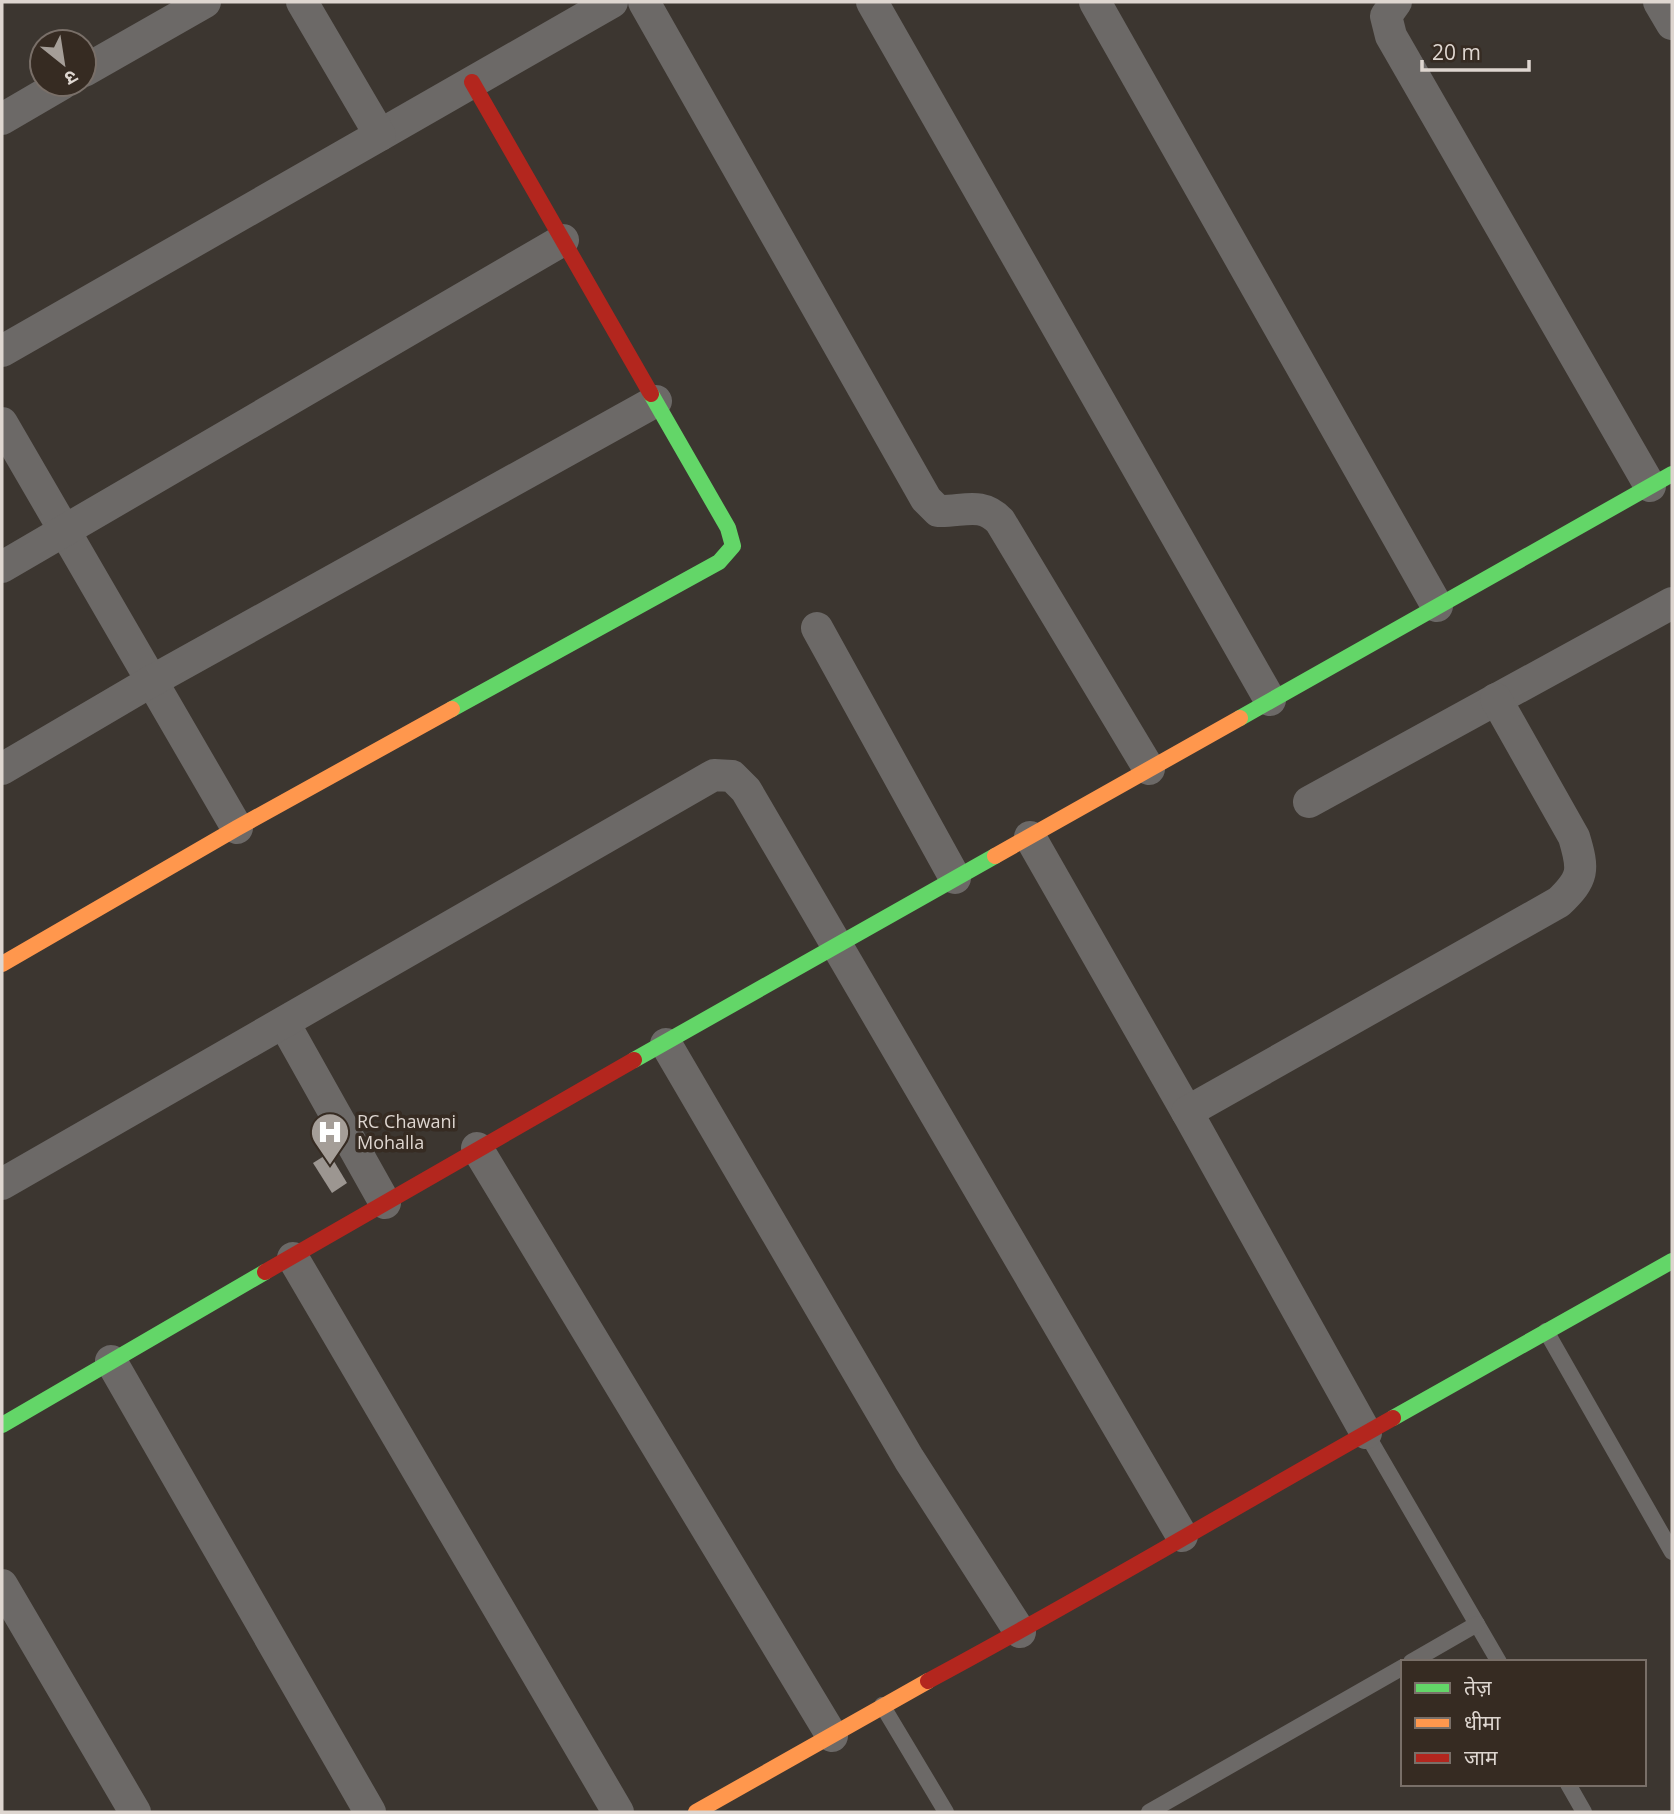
<svg xmlns="http://www.w3.org/2000/svg" width="1674" height="1814" viewBox="0 0 1674 1814" font-family="'Open Sans','Noto Sans Devanagari',sans-serif">
<style>
.building{fill:#9c9691}
.lines{fill:none;stroke-linecap:round;stroke-linejoin:round}
.lane{stroke:#6c6967;stroke-width:16}
.street{stroke:#6c6967;stroke-width:32}
.fast{stroke:#63d668;stroke-width:16}
.slow{stroke:#ff974d;stroke-width:16}
.jam{stroke:#b3261e;stroke-width:16}
.labels{text-anchor:middle;stroke-width:7;stroke-linejoin:round;paint-order:stroke}
.poi-label{font-size:18px;fill:#ded6d0;stroke:#362b22;text-anchor:start}
</style>
<rect width="100%" height="100%" fill="#3c3630"/>
<!-- building -->
<path class="building" d="M329,1153L347,1183L332,1193L313,1163Z"/>
<g class="lines">
<!-- lane -->
<g class="lane">
<path d="M1546,1331L1672,1552"/>
<path d="M1366,1433L1499,1662"/>
<path d="M1411,1662L1477,1624"/>
<path d="M882,1705L946,1812"/>
<path d="M1568,1784L1584,1812"/>
<path d="M1149,1812L1403,1667"/>
</g>
<!-- street -->
<g class="street">
<path d="M644,2L926,499L938,511C963,512 981,501 1000,521L1149,769"/>
<path d="M872,2L1270,700"/>
<path d="M1095,2L1437,606"/>
<path d="M1396,2L1386,16L1391,36L1650,486"/>
<path d="M1659,2L1672,24"/>
<path d="M84,71L205,2"/>
<path d="M2,119L62,84"/>
<path d="M380,135L612,2"/>
<path d="M2,351L380,135L302,2"/>
<path d="M2,423L237,828"/>
<path d="M2,567L563,240"/>
<path d="M817,628L955,878"/>
<path d="M2,769L150,682L656,401"/>
<path d="M1309,802L1672,603"/>
<path d="M1030,837L1187,1112"/>
<path d="M284,1023L385,1203"/>
<path d="M666,1044L909,1459L1020,1632"/>
<path d="M477,1148L832,1736"/>
<path d="M2,1184L714,775L732,776L746,790L1182,1536"/>
<path d="M293,1258L618,1812"/>
<path d="M111,1361L370,1812"/>
<path d="M1366,1433L1187,1112L1559,902C1584,878 1584,870 1574,837L1496,699"/>
<path d="M2,1585L135,1812"/>
</g>
<!-- fast -->
<g class="fast">
<path d="M452,709L719,562L733,546L728,528L651,394"/>
<path d="M1240,718L1672,474"/>
<path d="M634,1060L995,856"/>
<path d="M1393,1418L1672,1261"/>
<path d="M2,1425L265,1272"/>
</g>
<!-- slow -->
<g class="slow">
<path d="M995,856L1240,718"/>
<path d="M2,964L237,828L452,709"/>
<path d="M696,1812L928,1681"/>
</g>
<!-- jam -->
<g class="jam">
<path d="M472,82L651,394"/>
<path d="M265,1272L634,1060"/>
<path d="M928,1681C1085,1597 1238,1505 1393,1418"/>
</g>
</g>
<!-- icons -->
<defs>
<g id="hospital-pin" transform="scale(2.0125)"><path d="M0 17L-7.5 6A9.5 9.5 0 1 1 7.5 6Z" fill="#a59e98" stroke="#362b22"/><path d="M-5-5h3v3.5h4V-5h3V5h-3V1.5h-4V5h-3Z" fill="#fff"/></g>
</defs>
<g fill-rule="evenodd">
<use href="#hospital-pin" x="330" y="1132"/>
</g>
<g class="labels">
<!-- poi labels -->
<g class="poi-label">
<text x="357" y="1128">RC Chawani<tspan x="357" dy="21">Mohalla</tspan></text>
</g>
</g>
<!-- border -->
<rect width="1674" height="1814" fill="none" stroke="#ded6d0" stroke-width="7"/>
<!-- legend -->
<rect x="1401" y="1660" width="245" height="126" fill="#362b22" stroke="#796f68" stroke-width="2"/>
<rect x="1415" y="1683" width="35" height="10" fill="#63d668" stroke="#796f68" stroke-width="2"/>
<text x="1464" y="1695" font-size="21" fill="#ded6d0">तेज़</text>
<rect x="1415" y="1718" width="35" height="10" fill="#ff974d" stroke="#796f68" stroke-width="2"/>
<text x="1464" y="1730" font-size="21" fill="#ded6d0">धीमा</text>
<rect x="1415" y="1753" width="35" height="10" fill="#b3261e" stroke="#796f68" stroke-width="2"/>
<text x="1464" y="1765" font-size="21" fill="#ded6d0">जाम</text>
<!-- north arrow -->
<g transform="translate(63 63) rotate(150)"><circle r="33" fill="#362b22" stroke="#796f68" stroke-width="2"/>
<path d="M0-5L12 26L0 18L-12 26Z" fill="#a59e98"/>
<text y="-10" font-size="19" font-weight="bold" text-anchor="middle" fill="#ded6d0">उ</text>
</g>
<!-- scale -->
<path d="M1422 60v10h107v-10" fill="none" stroke="#ded6d0" stroke-width="3.5"/>
<text x="1432" y="60" font-size="21" fill="#ded6d0" stroke="#362b22" stroke-width="5" paint-order="stroke">20 m</text>
</svg>
